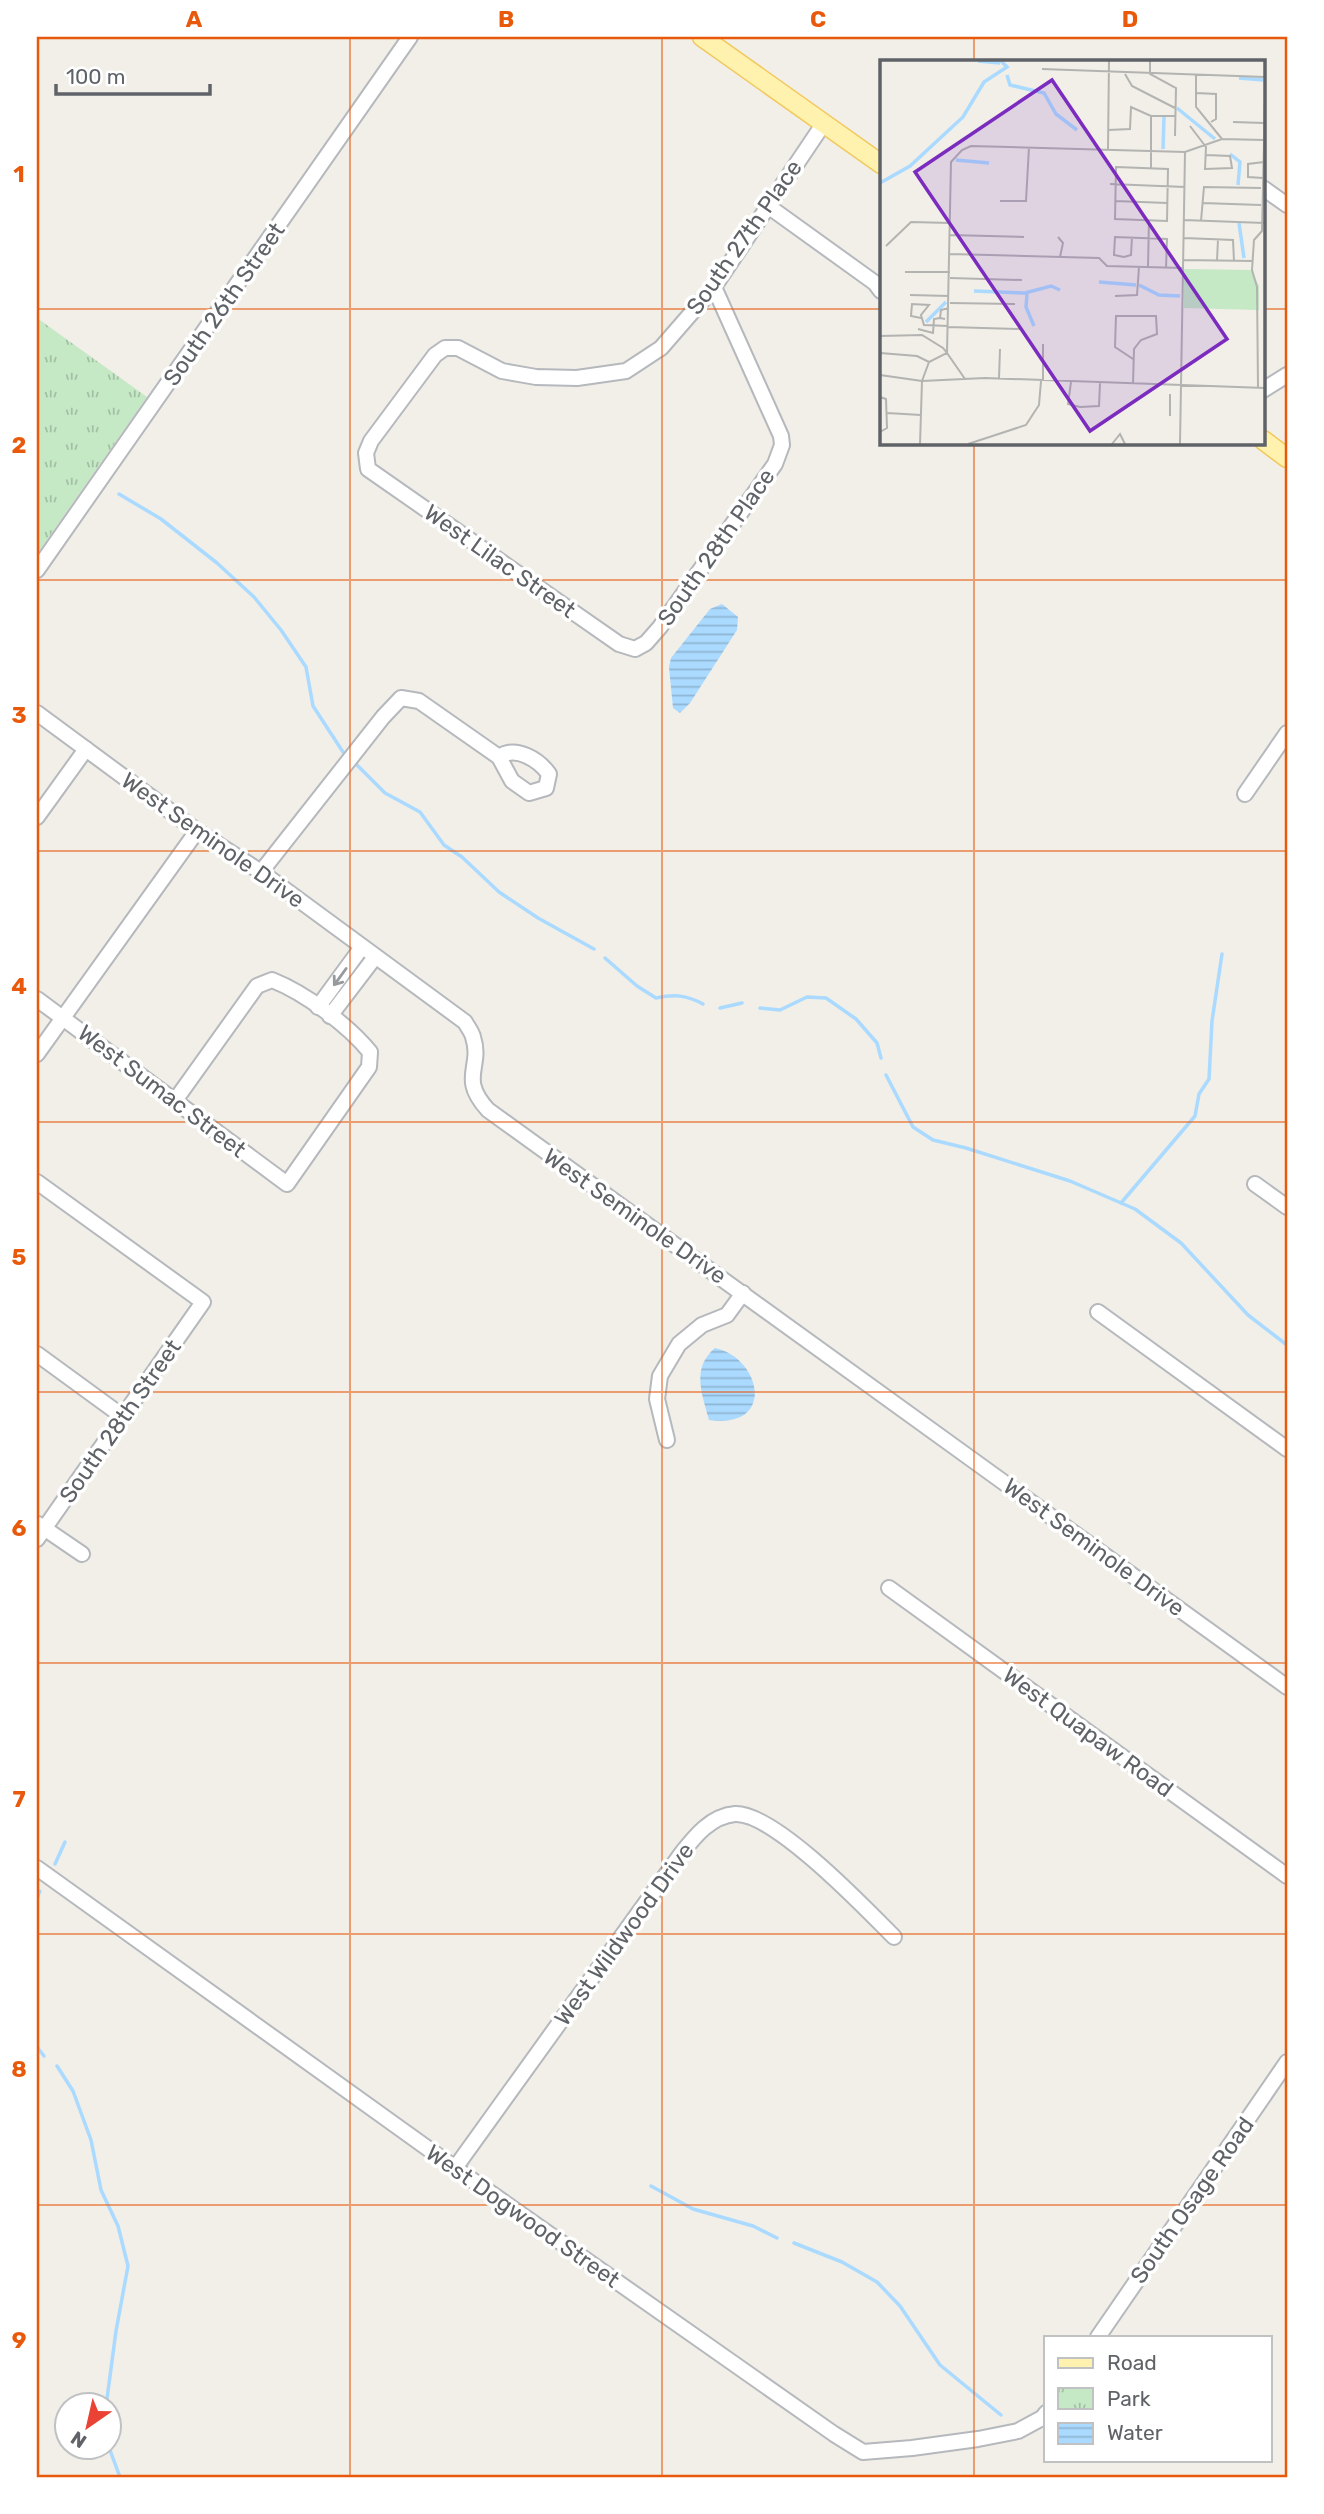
<svg xmlns="http://www.w3.org/2000/svg" width="1324" height="2514" viewBox="0 0 1324 2514" font-family="Rubik,sans-serif">
<style>
.park{fill:url(#park-tufts)}
.water{fill:url(#water-rules)}
.lines{fill:none;stroke-linecap:round;stroke-linejoin:round}
.stream{stroke:#aadaff;stroke-width:3.5}
.minor-casing{stroke:#b5b8bc;stroke-width:18}
.major-casing{stroke:#f2c960;stroke-width:21}
.minor{stroke:#fff;stroke-width:14}
.major{stroke:#fff2af;stroke-width:18}
.oneway{stroke:#979a9d}
.grid{fill:none;stroke:#e8590c;stroke-width:2;stroke-opacity:0.55}
.labels{text-anchor:middle;stroke-width:7;stroke-linejoin:round;paint-order:stroke}
.street-label{font-size:23px;fill:#5f6368;stroke:#fff}
.inset-river{fill:none;stroke:#aadaff;stroke-width:3.5}
.inset-road{fill:none;stroke:#b3b3b1;stroke-width:2}
.view{fill:#7b2cbf;fill-opacity:0.15;stroke:#7b2cbf;stroke-width:3.5}
.inset-edge{fill:none;stroke:#5f6368;stroke-width:3.5}
.neatline{fill:none;stroke:#e8590c;stroke-width:2.5}
.grid-label{font-size:23px;text-anchor:middle;font-weight:bold;fill:#e8590c}
</style>
<defs>
<pattern id="park-tufts" width="24" height="20" patternUnits="userSpaceOnUse" patternTransform="scale(1.75)"><rect width="24" height="20" fill="#c5e8c5"/><path d="M3 7l-1-3M5 7V3M7 7l1-3M15 17l-1-3M17 17v-4M19 17l1-3" fill="none" stroke="#a3c0a4"/></pattern>
<pattern id="water-rules" width="6" height="5" patternUnits="userSpaceOnUse" patternTransform="scale(1.75)"><rect width="6" height="5" fill="#aadaff"/><path d="M0 2.5h6" fill="none" stroke="#8eb4d2"/></pattern>
</defs>
<rect width="100%" height="100%" fill="#f1efe8"/>
<!-- park -->
<path class="park" d="M37,318L147,397L37,554Z"/>
<!-- water -->
<g class="water">
<path d="M722,604L738,617L737,630L690,703L680,713L673,708L669,667L671,658L710,609Z"/>
<path d="M715,1348C762,1358 776,1430 709,1420C702,1394 691,1368 715,1348Z"/>
</g>
<g class="lines">
<!-- stream -->
<g class="stream">
<path d="M119,494L161,519L217,563L254,597L281,630L306,667L313,706L343,752"/>
<path d="M356,764L385,793L420,812L444,845L462,857L499,892L538,918L594,949"/>
<path d="M605,958L637,986L656,998C675,994 686,995 703,1004"/>
<path d="M720,1008L742,1003"/>
<path d="M760,1008L780,1010L807,997L826,998L856,1019L877,1043L881,1058"/>
<path d="M886,1075L913,1127L933,1140L966,1148L1070,1181L1135,1209L1181,1243L1248,1315L1287,1345"/>
<path d="M1121,1203L1195,1116L1199,1094L1209,1079L1212,1021L1222,954"/>
<path d="M55,1864L65,1842"/>
<path d="M37,1898L40,1891"/>
<path d="M37,2047L44,2056"/>
<path d="M57,2066L73,2091L91,2140L101,2190L118,2226L128,2266L116,2331L106,2406"/>
<path d="M651,2186L693,2209L753,2226L777,2238"/>
<path d="M794,2243L842,2262L877,2282L900,2306L940,2365L1001,2415"/>
<path d="M108,2445L120,2477"/>
</g>
<!-- minor casing -->
<g class="minor-casing">
<g id="minor">
<path d="M1263,188L1287,205"/>
<path d="M768,206L875,283L881,291"/>
<path d="M714,287L781,436L782,445L775,464L660,627L646,643L635,649L619,644L368,469L366,453L371,441L435,355L445,348H458L502,371L536,377L577,378L626,371L661,348L714,287L824,123"/>
<path d="M1263,390L1287,375"/>
<path d="M37,570L410,37"/>
<path d="M37,713L197,831L261,872L465,1022C467,1026 472,1032 473,1037C483,1068 458,1077 488,1110L1287,1687"/>
<path d="M1245,794L1287,733"/>
<path d="M37,817L86,749"/>
<path d="M261,872L383,717L401,698L419,701L499,757L512,781L529,793L546,788L549,774C539,760 516,745 499,757"/>
<path d="M37,999L287,1184L369,1067L370,1052C348,1025 305,993 272,980L257,986L174,1102"/>
<path d="M318,1007L362,947"/>
<path d="M330,1016L375,957"/>
<path d="M37,1054L197,831"/>
<path d="M37,1182L203,1302L37,1539"/>
<path d="M1255,1184L1287,1207"/>
<path d="M1098,1312L1287,1449"/>
<path d="M37,1354L122,1416"/>
<path d="M667,1440L657,1399L660,1376L679,1344L702,1325L727,1315L743,1293"/>
<path d="M38,1524L82,1554"/>
<path d="M889,1588L1287,1876"/>
<path d="M37,1868L455,2168L834,2434L863,2452L912,2448L978,2439L1018,2431L1042,2418L1046,2413"/>
<path d="M455,2168L681,1854C695,1836 711,1816 735,1814C774,1812 866,1909 894,1937"/>
<path d="M1098,2337L1287,2062"/>
</g>
</g>
<!-- major casing -->
<g class="major-casing">
<g id="major">
<path d="M702,37L881,164"/>
<path d="M1263,440L1287,458"/>
</g>
</g>
<!-- minor -->
<use href="#minor" class="minor"/>
<!-- major -->
<use href="#major" class="major"/>
</g>
<!-- one-way arrows -->
<defs><path id="oneway-shaft" d="M-6 0H5M1.5-3L5.5 0L1.5 3" fill="none" stroke-width="1.6" stroke-linecap="round" stroke-linejoin="round" transform="scale(1.75)"/></defs>
<use class="oneway" href="#oneway-shaft" transform="translate(340 977) rotate(126)"/>
<!-- grid -->
<path class="grid" d="M350,37V2477M662,37V2477M974,37V61M37,309H881M1263,309H1287M974,443V2477M37,580H1287M37,851H1287M37,1122H1287M37,1392H1287M37,1663H1287M37,1934H1287M37,2205H1287"/>
<g class="labels">
<!-- street labels -->
<g class="street-label">
<text transform="translate(744 237) rotate(-55)" y="8">South 27th Place</text>
<text transform="translate(224 304) rotate(-55)" y="8">South 26th Street</text>
<text transform="translate(716 547) rotate(-55)" y="8">South 28th Place</text>
<text transform="translate(500 561) rotate(35)" y="8">West Lilac Street</text>
<text transform="translate(213 840) rotate(35)" y="8">West Seminole Drive</text>
<text transform="translate(162 1091) rotate(37)" y="8">West Sumac Street</text>
<text transform="translate(635 1216) rotate(35)" y="8">West Seminole Drive</text>
<text transform="translate(120 1421) rotate(-55)" y="8">South 28th Street</text>
<text transform="translate(1094 1547) rotate(36)" y="8">West Seminole Drive</text>
<text transform="translate(1088 1732) rotate(36)" y="8">West Quapaw Road</text>
<text transform="translate(624 1934) rotate(-54)" y="8">West Wildwood Drive</text>
<text transform="translate(1192 2200) rotate(-55)" y="8">South Osage Road</text>
<text transform="translate(523 2216) rotate(35)" y="8">West Dogwood Street</text>
</g>
</g>
<!-- overview -->
<g transform="translate(880 60)">
<rect width="385" height="385" fill="#f1efe8"/>
<path d="M304,209L371,210L379,226V250L304,248Z" fill="#c5e8c5"/>
<path class="inset-river" d="M98,1L120,3M127,15L130,25L164,33L176,54L197,70M359,18L383,20M297,48L335,79M283,89L284,57M350,94L360,102L358,125M76,100L109,103M0,123L30,106L83,57L104,22L127,7L121,1M359,163L364,198M219,222L256,225M259,225L279,235L300,236M94,231L145,233L171,226L180,230M147,234L146,247L154,266M46,262L66,242"/>
<path class="inset-road" d="M270,1V14L296,28L295,76M162,9L385,17M245,14L252,26L295,48M316,15V47L342,79M316,33L336,34V59L331,62M353,62L384,63M310,66L326,87L325,109L352,108L350,96L326,95M228,70L250,69L251,47L271,56H295M228,89L229,1M236,107L288,109L287,161L235,159ZM271,108V56M383,118L368,117V104L384,102M230,124L305,127M120,141H146L149,87M235,141L287,143M322,143L381,145M304,160L384,163M321,161L324,127L381,128M70,175L144,177M178,177L183,183L180,197M304,178L353,180L354,201M6,186L31,162L70,163M70,194L219,198L227,206L303,208M244,197L234,195L235,177L287,179L286,208M244,197L251,195L252,177M304,200L373,201M337,201L338,179M268,207L269,160M25,212H70M70,218L142,220M30,235L69,236M242,236H235L257,235L259,207M70,243L135,244M41,258L31,256L32,244L49,245L41,255L44,265L68,266M65,259L60,258L61,250L69,248M68,267L142,269M38,269L53,273L54,259L60,258M0,276L42,275L63,288L67,293L49,302L42,321M0,293L37,296L49,302M0,315L42,321L105,318L385,328M85,319L67,293L71,102L82,90L91,86L305,92L342,79L384,80M119,319L120,289M163,320V284M191,322L188,344L200,347L219,346L220,323M253,324L254,289L261,280L277,274L276,256H236L235,287L253,299M378,328L377,227L372,210L374,180L382,171L385,37M0,337L6,339L7,368L0,372M7,353L41,355M290,356V334M40,384L42,321M88,384L146,365L159,345L161,321M232,384L240,374L245,384M300,384L305,92"/>
<path class="view" d="M172,20L347,279L210,371L35,112Z"/>
<rect width="385" height="385" class="inset-edge"/>
</g>
<!-- border -->
<rect width="1324" height="2514" fill="none" stroke="#ffffff" stroke-width="77"/>
<!-- legend -->
<rect x="1044" y="2336" width="228" height="126" fill="#ffffff" stroke="#bfc1c3" stroke-width="2"/>
<rect x="1058" y="2358" width="35" height="10" fill="#fff2af" stroke="#bfc1c3" stroke-width="2"/>
<text x="1107" y="2370" font-size="21" fill="#5f6368">Road</text>
<rect x="1058" y="2388" width="35" height="21" fill="url(#park-tufts)" stroke="#bfc1c3" stroke-width="2"/>
<text x="1107" y="2406" font-size="21" fill="#5f6368">Park</text>
<rect x="1058" y="2423" width="35" height="21" fill="url(#water-rules)" stroke="#bfc1c3" stroke-width="2"/>
<text x="1107" y="2440" font-size="21" fill="#5f6368">Water</text>
<!-- north arrow -->
<g transform="translate(88 2426) rotate(214)"><circle r="33" fill="#ffffff" stroke="#bfc1c3" stroke-width="2"/>
<path d="M0-5L12 26L0 18L-12 26Z" fill="#ea4335"/>
<text y="-10" font-size="19" font-weight="bold" text-anchor="middle" fill="#5f6368">N</text>
</g>
<!-- scale -->
<path d="M56 84v10h154v-10" fill="none" stroke="#5f6368" stroke-width="3.5"/>
<text x="66" y="84" font-size="21" fill="#5f6368" stroke="#ffffff" stroke-width="5" paint-order="stroke">100 m</text>
<rect x="38" y="38" width="1248" height="2438" class="neatline"/>
<g class="grid-label">
<text x="194" y="27">A</text>
<text x="506" y="27">B</text>
<text x="818" y="27">C</text>
<text x="1130" y="27">D</text>
<text x="19" y="182">1</text>
<text x="19" y="453">2</text>
<text x="19" y="723">3</text>
<text x="19" y="994">4</text>
<text x="19" y="1265">5</text>
<text x="19" y="1536">6</text>
<text x="19" y="1807">7</text>
<text x="19" y="2077">8</text>
<text x="19" y="2348">9</text>
</g>
</svg>
